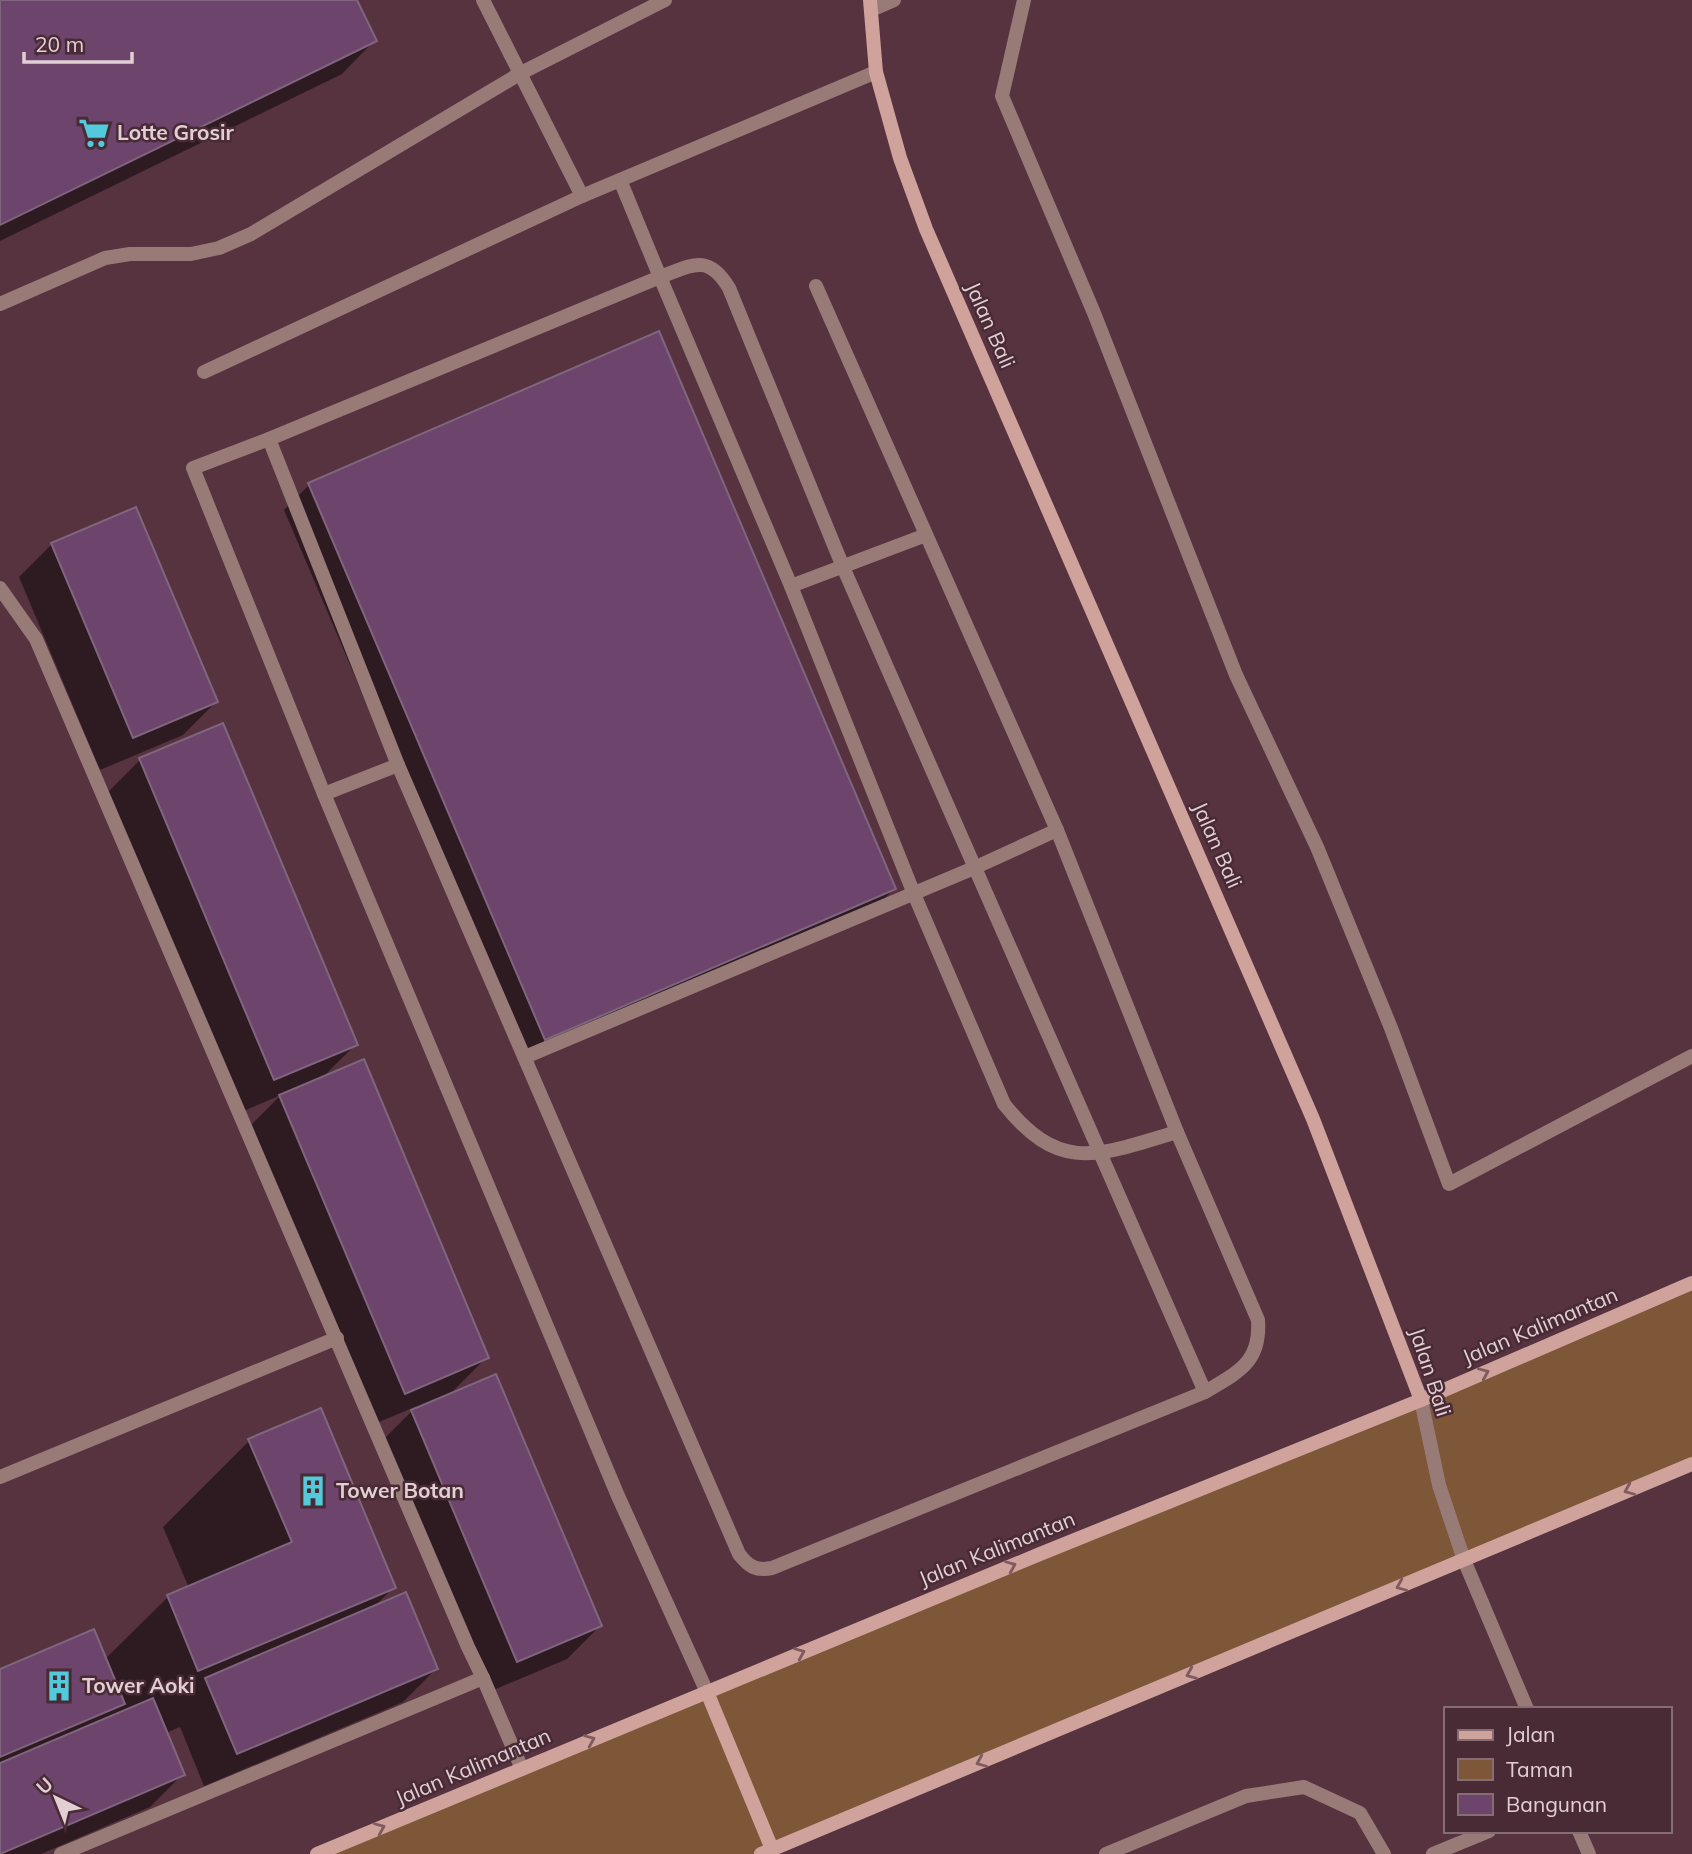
<svg xmlns="http://www.w3.org/2000/svg" width="1692" height="1854" viewBox="0 0 1692 1854" font-family="Mulish,sans-serif">
<style>
.built{fill:#573340;fill-rule:evenodd}
.green{fill:#7e5638}
.shadow{fill:#0007}
.building{fill:#6d446c;stroke:#7f667e;stroke-width:2}
.lines{fill:none;stroke-linecap:round;stroke-linejoin:round}
.lane{stroke:#987b77;stroke-width:14}
.street{stroke:#987b77;stroke-width:14}
.secondary{stroke:#d0a29c;stroke-width:14}
.oneway{stroke:#7f5b5f}
.labels{text-anchor:middle;stroke-width:5;stroke-linejoin:round;paint-order:stroke}
.poi-label{font-size:21px;font-weight:bold;fill:#e2cfd4;stroke:#492b36;text-anchor:start}
.street-label{font-size:21px;fill:#e2cfd4;stroke:#492b36}
</style>
<rect width="100%" height="100%" fill="#492b36"/>
<!-- built -->
<path class="built" d="M0,0H1692V1854H0ZM1445,1709H1669V1831H1445Z"/>
<!-- green -->
<path class="green" d="M1692,1284V1464L761,1854H317Z"/>
<!-- shadow -->
<g class="shadow">
<path d="M0,0H355L374,41L342,74L0,241Z"/>
<path d="M309,485L894,889L869,914L520,1064L284,510Z"/>
<path d="M52,544L216,702L183,735L100,770L19,577Z"/>
<path d="M222,725L356,1044L322,1078L487,1357L448,1396L600,1626L567,1659L484,1694L379,1444L417,1406L372,1425L247,1129L281,1095L241,1112L107,793L140,760Z"/>
<path d="M249,1441L394,1587L373,1608L436,1669L403,1702L204,1786L180,1727L166,1733L183,1774L150,1807L41,1854H0V1671L104,1660L168,1597L189,1588L163,1527Z"/>
</g>
<!-- building -->
<g class="building">
<path d="M0,0H357L377,41L0,225Z"/>
<path d="M659,331L896,889L545,1040L308,483Z"/>
<path d="M136,507L218,702L133,738L51,543Z"/>
<path d="M223,723L358,1045L274,1080L139,758Z"/>
<path d="M364,1059L489,1358L405,1394L279,1095Z"/>
<path d="M496,1374L602,1626L517,1662L411,1410Z"/>
<path d="M321,1408L396,1588L198,1671L167,1595L292,1542L248,1439Z"/>
<path d="M406,1592L438,1669L237,1754L205,1678Z"/>
<path d="M94,1629L125,1704L0,1757V1669Z"/>
<path d="M153,1698L185,1775L0,1854V1763Z"/>
</g>
<g class="lines">
<!-- lane -->
<g class="lane">
<path d="M483,0L582,196"/>
<path d="M1024,0L1002,96L1094,313L1236,675L1317,847L1391,1028L1449,1184L1692,1056"/>
<path d="M871,10L894,0"/>
<path d="M0,304L105,258L130,254H191L219,248L251,234L521,73L665,0"/>
<path d="M204,372L582,196L876,72"/>
<path d="M269,439L398,765L739,1554C749,1567 756,1571 772,1568L1205,1392L843,567L729,288C708,253 692,265 660,277L620,180"/>
<path d="M791,586L926,535"/>
<path d="M0,588L36,639L468,1647L483,1678L522,1769"/>
<path d="M324,794L398,765"/>
<path d="M1057,830L1177,1132L1258,1320C1261,1363 1238,1372 1205,1392"/>
<path d="M525,1057L974,868L1057,830L816,286"/>
<path d="M0,1477L337,1338"/>
<path d="M707,1692L618,1496L324,794L193,468L269,439L660,277L791,586L914,894L1004,1104C1061,1176 1101,1154 1177,1132"/>
<path d="M61,1854L483,1678"/>
<path d="M1106,1854L1246,1796L1304,1787L1360,1813L1384,1854"/>
<path d="M1433,1854L1489,1831"/>
</g>
<!-- street -->
<g class="street">
<path d="M1421,1400L1439,1485L1464,1560L1527,1709"/>
<path d="M1579,1831L1589,1854"/>
</g>
<!-- secondary -->
<g class="secondary">
<path d="M870,0L876,72L900,158L926,229L1313,1119L1421,1400"/>
<path d="M707,1692L772,1849"/>
<path d="M317,1854L1040,1554L1421,1400L1692,1283"/>
<path d="M761,1854L1692,1464"/>
</g>
</g>
<!-- one-way arrows -->
<defs><path id="oneway-chevron" d="M-2-3.5L2.5 0L-2 3.5" fill="none" stroke-width="1.6" stroke-linecap="round" stroke-linejoin="round" transform="scale(1.75)"/></defs>
<g class="oneway">
<use href="#oneway-chevron" transform="translate(1484 1373) rotate(-23)"/>
<use href="#oneway-chevron" transform="translate(1629 1490) rotate(157)"/>
<use href="#oneway-chevron" transform="translate(1011 1566) rotate(-23)"/>
<use href="#oneway-chevron" transform="translate(1401 1586) rotate(157)"/>
<use href="#oneway-chevron" transform="translate(800 1653) rotate(-23)"/>
<use href="#oneway-chevron" transform="translate(1191 1674) rotate(157)"/>
<use href="#oneway-chevron" transform="translate(590 1740) rotate(-23)"/>
<use href="#oneway-chevron" transform="translate(981 1762) rotate(157)"/>
<use href="#oneway-chevron" transform="translate(380 1828) rotate(-23)"/>
</g>
<!-- icons -->
<defs>
<g id="supermarket-bare" transform="scale(2.415)"><path d="M-6-5.5h2.5l.6 2H6L4.5 2H-2.5L-4.4-4H-6ZM-1.5 3.2a1.3 1.3 0 1 0 .1 0ZM3 3.2a1.3 1.3 0 1 0 .1 0Z" fill="#53cadc" stroke="#492b36" stroke-width="2.5" paint-order="stroke"/></g>
<g id="building-bare" transform="scale(2.415)"><path d="M-4-6H4V6H1V3H-1V6H-4ZM-2.5-4.3h1.7v1.8h-1.7ZM.8-4.3h1.7v1.8H.8ZM-2.5-1h1.7V.8h-1.7ZM.8-1h1.7V.8H.8Z" fill="#53cadc" stroke="#492b36" stroke-width="2.5" paint-order="stroke"/></g>
</defs>
<g fill-rule="evenodd">
<use href="#supermarket-bare" x="94" y="133"/>
<use href="#building-bare" x="313" y="1491"/>
<use href="#building-bare" x="59" y="1686"/>
</g>
<g class="labels">
<!-- poi labels -->
<g class="poi-label">
<text x="117" y="140">Lotte Grosir</text>
<text x="336" y="1498">Tower Botan</text>
<text x="82" y="1693">Tower Aoki</text>
</g>
<!-- street labels -->
<g class="street-label">
<text transform="translate(990 325) rotate(66)" y="7">Jalan Bali</text>
<text transform="translate(1217 845) rotate(66)" y="7">Jalan Bali</text>
<text transform="translate(1540 1326) rotate(-23)" y="7">Jalan Kalimantan</text>
<text transform="translate(1430 1372) rotate(72)" y="7">Jalan Bali</text>
<text transform="translate(997 1549) rotate(-22)" y="7">Jalan Kalimantan</text>
<text transform="translate(473 1767) rotate(-23)" y="7">Jalan Kalimantan</text>
</g>
</g>
<!-- legend -->
<rect x="1444" y="1707" width="228" height="126" fill="#492b36" stroke="#866d75" stroke-width="2"/>
<rect x="1458" y="1730" width="35" height="10" fill="#d0a29c" stroke="#866d75" stroke-width="2"/>
<text x="1506" y="1742" font-size="21" fill="#e2cfd4">Jalan</text>
<rect x="1458" y="1759" width="35" height="21" fill="#7e5638" stroke="#866d75" stroke-width="2"/>
<text x="1506" y="1777" font-size="21" fill="#e2cfd4">Taman</text>
<rect x="1458" y="1794" width="35" height="21" fill="#6d446c" stroke="#866d75" stroke-width="2"/>
<text x="1506" y="1812" font-size="21" fill="#e2cfd4">Bangunan</text>
<!-- north arrow -->
<g transform="translate(56 1798) rotate(317)" stroke="#492b36" stroke-width="5" paint-order="stroke">
<path d="M0-5L12 26L0 18L-12 26Z" fill="#e2cfd4"/>
<text y="-10" font-size="19" font-weight="bold" text-anchor="middle" fill="#e2cfd4">U</text>
</g>
<!-- scale -->
<path d="M24 52v10h108v-10" fill="none" stroke="#e2cfd4" stroke-width="3.5"/>
<text x="35" y="52" font-size="21" fill="#e2cfd4" stroke="#492b36" stroke-width="5" paint-order="stroke">20 m</text>
</svg>
